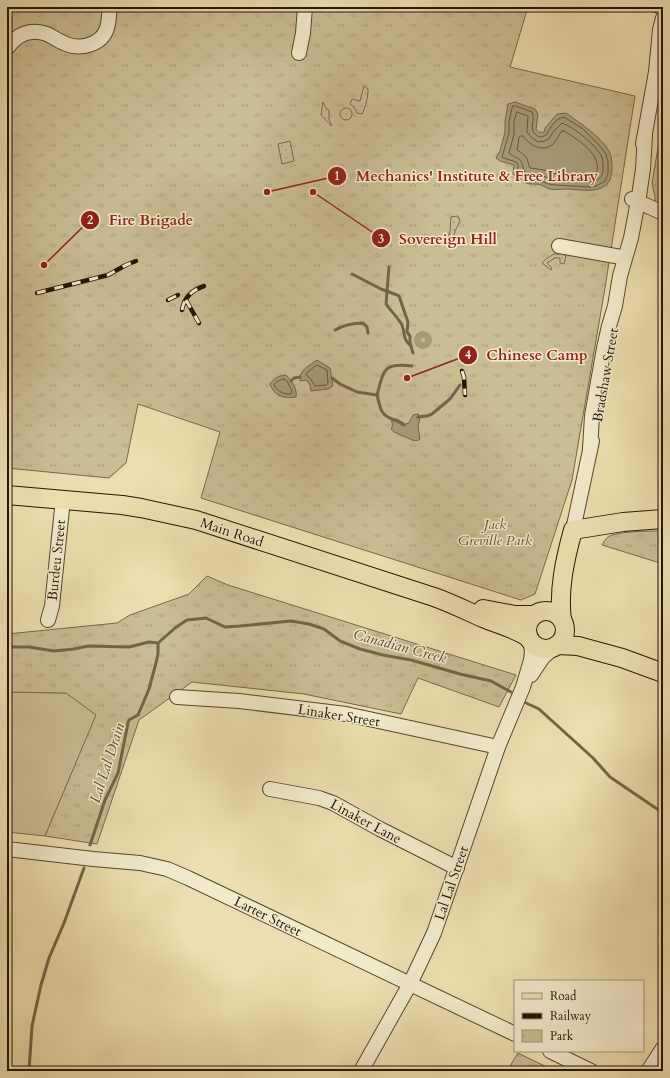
<svg xmlns="http://www.w3.org/2000/svg" width="670" height="1078" viewBox="0 0 670 1078" font-family="Cardo,serif">
<style>
.grass{fill:#cabc93;stroke:#76684b}
.park{fill:url(#park-tufts);stroke:#76684b}
.garden{fill:url(#garden-dots);stroke:#76684b}
.water{fill:#a79a75;stroke:#726547}
.lines{fill:none;stroke-linecap:round;stroke-linejoin:round}
.shore{stroke:#64583c;stroke-width:1}
.stream{stroke:#726547;stroke-width:3}
.canal{stroke:#a79a75;stroke-width:11}
.minor-casing{stroke:#54472e;stroke-width:16}
.major-casing{stroke:#221503;stroke-width:20}
.minor{stroke:#f3eacc;stroke-width:14}
.major{stroke:#ecdeb0;stroke-width:18}
.rail-casing{stroke:#221503;stroke-width:4.5}
.rail{stroke:#f3eacc;stroke-width:3;stroke-dasharray:9;stroke-linecap:butt}
.labels{text-anchor:middle;stroke-width:3;stroke-linejoin:round;paint-order:stroke}
.street-label{font-size:14px;fill:#221503;stroke:#f3eacc}
.park-label{font-size:14px;font-style:italic;fill:#5d4f35;stroke:#f3eacc}
.water-label{font-size:15px;font-style:italic;fill:#574a31;stroke:#f3eacc}
.leader{fill:none;stroke:#8f2418;stroke-width:1.5}
.callout-dot{fill:#8f2418;stroke:#f3eacc;stroke-width:1.5}
.mark-label{font-size:12px;text-anchor:middle;font-weight:bold;fill:#fff}
.callout-label{font-size:15px;text-anchor:middle;font-weight:bold;fill:#8f2418;stroke:#f3eacc;stroke-width:3;stroke-linejoin:round;paint-order:stroke}
</style>
<defs>
<pattern id="park-tufts" width="24" height="20" patternUnits="userSpaceOnUse"><rect width="24" height="20" fill="#cabc93"/><path d="M3 7l-1-3M5 7V3M7 7l1-3M15 17l-1-3M17 17v-4M19 17l1-3" fill="none" stroke="#ada17d"/></pattern>
<pattern id="garden-dots" width="8" height="8" patternUnits="userSpaceOnUse"><rect width="8" height="8" fill="#cabc93"/><path d="M2 2h.1M6 6h.1" fill="none" stroke="#ada17d" stroke-width="1.8" stroke-linecap="round"/></pattern>
</defs>
<rect width="100%" height="100%" fill="#ecdeb0"/>
<filter id="stains"><feTurbulence type="fractalNoise" baseFrequency=".005" numOctaves="4"/><feColorMatrix values="0 0 0 0 .2 0 0 0 0 .09 0 0 0 0 .02 0 0 0 .5 -.17"/></filter>
<radialGradient id="worn" r=".72"><stop offset=".6" stop-color="#630" stop-opacity="0"/><stop offset="1" stop-color="#630" stop-opacity=".3"/></radialGradient>
<!-- grass -->
<path class="grass" d="M7,692L67,693L97,715L45,836L7,832Z"/>
<!-- park -->
<g class="park">
<path d="M7,7H528L510,67L635,96L605,288L572,480L535,594L521,600L201,498L220,432L138,404L126,463L109,478L7,468Z"/>
<path d="M663,118V207L655,203V197L652,183Z"/>
<path d="M663,531V564L602,545C603,543 606,538 608,537C616,531 652,531 663,531Z"/>
<path d="M207,576L228,585L516,675L499,707L418,678L401,714L304,694L192,682L139,720L97,844L45,836L96,715L66,693L7,692V634L117,623L130,615L189,594Z"/>
<path d="M518,1053L555,1071H507Z"/>
</g>
<!-- garden -->
<g class="garden">
<path d="M364,86L368,89C368,97 366,106 362,114L357,113L354,107L350,104L352,99L360,101Z"/>
<path d="M323,102L326,108L329,110V120L332,125L331,126L321,115Z"/>
<circle cx="346" cy="114" r="6"/>
<path d="M290,141L294,161L282,164L278,144Z"/>
<path d="M458,216L460,221L455,231L453,241L450,245H447L450,231L451,217Z"/>
<path d="M554,254H562L566,256L564,264L560,263V258H555L547,263L552,268L551,270L542,263L546,259Z"/>
</g>
<!-- water -->
<g class="water">
<path d="M515,102L535,109L538,114L536,129C538,132 540,133 544,132L545,128L557,114L566,113C582,125 598,134 609,151C612,157 612,163 612,169C612,196 585,190 567,189C561,189 555,190 549,189C546,188 544,186 541,185C536,183 530,185 526,183C522,182 517,177 513,174L514,165L500,161L496,158L500,151L505,132V121L508,104Z"/>
<path d="M317,360L330,368L333,386L328,389L311,391L310,385L307,380L300,381C298,371 310,365 317,360Z"/>
<path d="M286,375C291,380 298,390 296,397C284,399 274,396 270,384C274,378 278,376 286,375Z"/>
<path d="M418,414L420,416V418L418,426L420,439C418,441 416,441 412,440L394,432L391,429C393,426 393,424 391,421H395L402,425L409,423L413,415Z"/>
</g>
<g class="lines">
<!-- shore -->
<g class="shore">
<path d="M513,106H516L532,112C536,119 528,129 536,135C539,138 542,137 546,135C550,128 555,119 564,117L583,129L599,145L606,154L608,162V174L605,181L596,186L590,187L555,185L549,184L541,181L527,179L518,173V165L516,162L504,158L502,157L509,133V122L512,108Z"/>
<path d="M517,112L528,116L527,132L532,138L538,142L545,141L549,139L553,132L562,123C574,127 596,145 602,157C603,161 603,165 603,169C603,178 597,181 589,182L555,180C550,180 547,177 543,176C535,173 531,176 524,171C520,154 520,162 509,153L514,134V122Z"/>
<path d="M562,131H564C577,139 604,155 596,174L589,176L556,174L544,170L530,168C527,163 530,168 528,162C527,156 522,153 517,150L519,137L521,136H523C530,146 545,154 555,142C558,138 559,134 562,131Z"/>
<path d="M317,365L327,370L328,383L326,385L315,386L310,378L306,375L307,373Z"/>
<path d="M284,379L287,381L292,391L291,394C284,395 277,391 274,385C276,381 280,380 284,379Z"/>
</g>
<!-- stream -->
<g class="stream">
<path d="M389,267L386,304C390,310 399,319 402,325C405,333 403,340 410,345"/>
<path d="M352,274L381,289L397,295L399,296L408,322L407,332L410,336V343L413,353"/>
<path d="M335,330C344,325 352,323 363,323L367,327L368,333"/>
<path d="M332,378L340,384L357,392L377,395C384,370 383,362 412,366"/>
<path d="M291,381L294,378L300,377"/>
<path d="M377,395C380,406 380,415 392,419C397,420 401,422 404,425"/>
<path d="M418,417L427,416L432,414L450,399L460,385"/>
<path d="M7,647H29L54,651L74,649L88,646L129,647L149,642L158,643L175,628L187,620L206,618L225,627L240,626L291,621L309,624L324,629L340,641L360,649L383,655L411,660L460,674L491,681L511,692"/>
<path d="M524,702L539,709L593,758L610,777L663,813"/>
<path d="M90,845L105,800L118,773L128,723L129,720L138,715L149,689L156,663L158,654V643"/>
<path d="M29,1071L32,1026L41,985L49,958L64,923L84,868"/>
</g>
<!-- canal -->
<circle class="canal" cx="423" cy="340" r="3.5"/>
<!-- minor casing -->
<g class="minor-casing">
<g id="minor">
<path d="M660,7L663,8"/>
<path d="M7,48C17,34 31,28 47,34C53,37 59,41 66,44C80,50 102,45 107,28C109,22 109,14 110,7"/>
<path d="M299,53L303,33L305,7"/>
<path d="M643,144L656,72L660,30L663,18"/>
<path d="M632,199L663,213"/>
<path d="M559,246L621,257"/>
<path d="M590,449L592,416L604,348L609,326L615,306L620,276L631,238L639,196L643,169L645,135"/>
<path d="M573,530L592,441"/>
<path d="M48,620L52,606L63,499"/>
<path d="M531,675L543,657L555,647"/>
<path d="M177,697L239,701L346,714L498,747"/>
<path d="M270,789L319,798L333,803L380,829L457,868"/>
<path d="M7,849L93,859L140,863L167,869L188,878L515,1034"/>
<path d="M550,1051L591,1071"/>
<path d="M361,1071L410,984L434,933L498,747L523,687L531,660L532,651L530,640"/>
<path d="M648,1071L663,1048"/>
</g>
</g>
<!-- major casing -->
<g class="major-casing">
<g id="major">
<path d="M7,495L122,505L141,508L196,520L434,597C451,603 467,611 483,618C497,624 517,629 529,638"/>
<path d="M483,609L515,615H534"/>
<circle cx="546" cy="630" r="19"/>
<path d="M562,620C558,590 565,559 573,530L623,522L663,519"/>
<path d="M557,645L578,646L622,658L663,673"/>
</g>
</g>
<!-- minor -->
<use href="#minor" class="minor"/>
<!-- major -->
<use href="#major" class="major"/>
<!-- rail casing -->
<g class="rail-casing">
<g id="rail">
<path d="M37,293L108,275L126,265L136,261"/>
<path d="M168,300L178,295"/>
<path d="M186,300L199,323"/>
<path d="M182,310C184,298 192,290 204,286"/>
<path d="M462,371L464,377L465,395"/>
</g>
</g>
<!-- rail -->
<use href="#rail" class="rail"/>
</g>
<g class="labels">
<!-- street labels -->
<g class="street-label">
<text transform="translate(605 375) rotate(-80)" y="5">Bradshaw Street</text>
<text transform="translate(232 532) rotate(18)" y="5">Main Road</text>
<text transform="translate(56 560) rotate(-84)" y="5">Burdeu Street</text>
<text transform="translate(339 715) rotate(9)" y="5">Linaker Street</text>
<text transform="translate(366 821) rotate(28)" y="5">Linaker Lane</text>
<text transform="translate(451 883) rotate(-71)" y="5">Lal Lal Street</text>
<text transform="translate(268 916) rotate(26)" y="5">Larter Street</text>
</g>
<!-- park labels -->
<g class="park-label">
<text x="495" y="529">Jack<tspan x="495" dy="16">Greville Park</tspan></text>
</g>
<!-- water labels -->
<g class="water-label">
<text transform="translate(400 646) rotate(15)" y="5">Canadian Creek</text>
<text transform="translate(107 763) rotate(-72)" y="5">Lal Lal Drain</text>
</g>
</g>
<!-- callouts -->
<path class="leader" d="M267 192L337 176M44 265L90 220M313 192L381 238M407 378L468 355"/>
<g class="callout-dot">
<circle cx="267" cy="192" r="4"/>
<circle cx="44" cy="265" r="4"/>
<circle cx="313" cy="192" r="4"/>
<circle cx="407" cy="378" r="4"/>
<circle cx="337" cy="176" r="10"/>
<circle cx="90" cy="220" r="10"/>
<circle cx="381" cy="238" r="10"/>
<circle cx="468" cy="355" r="10"/>
</g>
<g class="mark-label">
<text x="337" y="180">1</text>
<text x="90" y="224">2</text>
<text x="381" y="243">3</text>
<text x="468" y="359">4</text>
</g>
<g class="callout-label">
<text x="477" y="181">Mechanics' Institute &amp; Free Library</text>
<text x="151" y="225">Fire Brigade</text>
<text x="448" y="244">Sovereign Hill</text>
<text x="537" y="360">Chinese Camp</text>
</g>
<!-- margin -->
<rect width="670" height="1078" fill="none" stroke="#ecdeb0" stroke-width="24"/>
<rect x="8" y="8" width="654" height="1062" fill="none" stroke="#221503" stroke-width="2"/>
<rect x="12" y="12" width="646" height="1054" fill="none" stroke="#221503"/>
<!-- legend -->
<rect x="514" y="980" width="130" height="72" fill="#f3eacc" stroke="#9f957c"/>
<rect x="522" y="993" width="20" height="6" fill="#ecdeb0" stroke="#9f957c"/>
<text x="550" y="1000" font-size="12" fill="#221503">Road</text>
<rect x="522" y="1013" width="20" height="6" fill="#221503" stroke="#9f957c"/>
<text x="550" y="1020" font-size="12" fill="#221503">Railway</text>
<rect x="522" y="1030" width="20" height="12" fill="url(#park-tufts)" stroke="#9f957c"/>
<text x="550" y="1040" font-size="12" fill="#221503">Park</text>
<rect width="100%" height="100%" filter="url(#stains)"/>
<rect width="100%" height="100%" fill="url(#worn)"/>
</svg>
